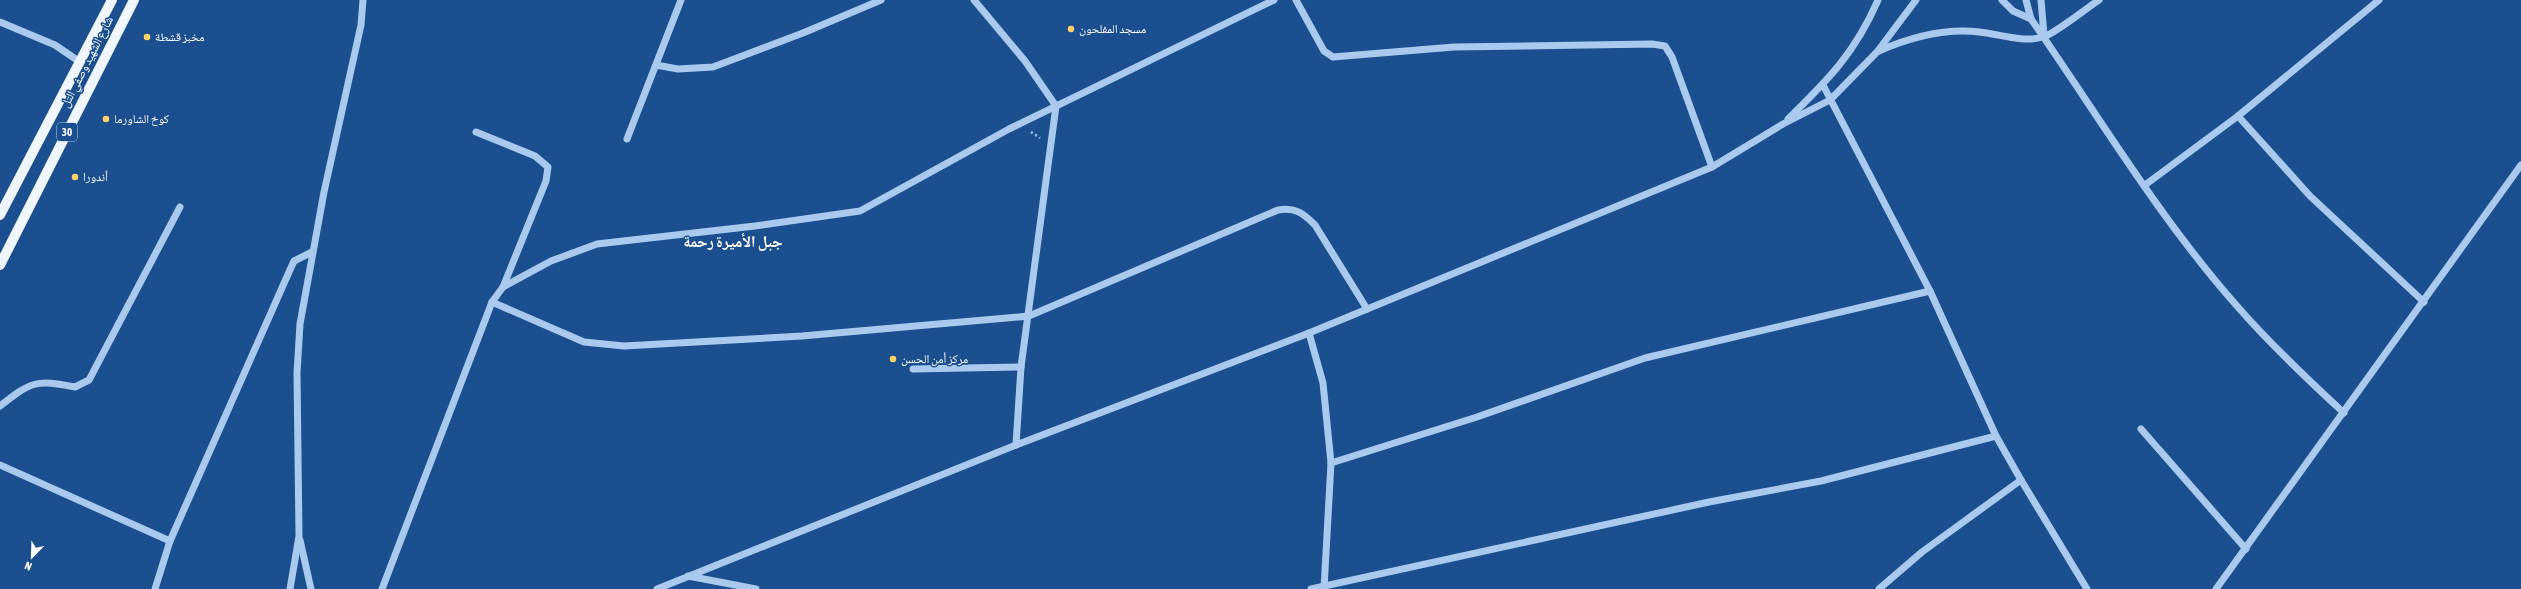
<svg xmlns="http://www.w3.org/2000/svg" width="2521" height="589" viewBox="0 0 2521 589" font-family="'Asap Condensed','Noto Naskh Arabic',sans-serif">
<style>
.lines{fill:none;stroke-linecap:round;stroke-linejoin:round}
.path{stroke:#a9c9ee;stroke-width:2.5;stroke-dasharray:2 3;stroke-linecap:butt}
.minor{stroke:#a9c9ee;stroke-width:7}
.major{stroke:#f0f6ff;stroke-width:10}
.poi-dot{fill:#ffd166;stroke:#1b4f8f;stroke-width:1.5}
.labels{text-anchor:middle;stroke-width:3;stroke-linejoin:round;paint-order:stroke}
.shield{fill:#1b4f8f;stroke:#bbcadd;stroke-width:1}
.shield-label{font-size:11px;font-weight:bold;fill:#fff}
.poi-label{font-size:12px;fill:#fff;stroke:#1b4f8f;text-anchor:start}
.street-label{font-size:12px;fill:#fff;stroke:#1b4f8f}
.district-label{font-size:16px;font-weight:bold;fill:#fff;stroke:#1b4f8f}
</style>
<rect width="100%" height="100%" fill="#1b4f8f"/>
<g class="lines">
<!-- path -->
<path class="path" d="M1031,132L1040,138"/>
<!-- minor -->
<g class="minor">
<path d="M974,0L1025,61L1056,106L1021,367L1016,445"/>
<path d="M1296,0L1324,51L1333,57L1454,47L1652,44L1665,46L1672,57L1712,167"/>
<path d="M2002,0L2013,11L2031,19"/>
<path d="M2026,0L2031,19C2098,115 2159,218 2237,306C2270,344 2307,379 2344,413"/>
<path d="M2041,0L2044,35"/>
<path d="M0,22L55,45L80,62"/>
<path d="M1879,51C1911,37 1944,28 1979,32C1999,34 2023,43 2043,37C2053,35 2088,7 2099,0"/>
<path d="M656,65L678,69L713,67L803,33L881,0"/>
<path d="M1823,85L1930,291L1996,436L2021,480"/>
<path d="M2238,116L2310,196L2424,302"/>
<path d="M1788,119C1828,80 1855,53 1878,0"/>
<path d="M476,132L535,156L548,167L546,181L503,287"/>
<path d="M627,139L681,0"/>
<path d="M2145,185L2238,116L2379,0"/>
<path d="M492,302L584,342L624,346L802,336L1029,316L1278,210C1295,207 1303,213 1315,225L1367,309"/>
<path d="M1309,333L1323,383L1331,463L1324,589"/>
<path d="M913,369L1021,367"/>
<path d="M0,406C31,382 35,379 75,387L89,380L180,207"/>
<path d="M2141,429L2246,549"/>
<path d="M1331,463L1477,417L1645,358L1930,291"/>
<path d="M0,465L170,541"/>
<path d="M300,540L311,589"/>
<path d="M688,576L756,589"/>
<path d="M155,589L170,541L289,272L294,261L312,252"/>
<path d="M290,589L299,536L297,373L300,324L324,192L361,25L363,0"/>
<path d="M382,589L492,302L503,287L551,261L597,244L755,226L860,211L1009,129L1274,0"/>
<path d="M657,589L1016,445L1309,333L1712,167L1783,124L1830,100L1877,52L1916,0"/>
<path d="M1311,589L1709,502L1821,481L1996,436"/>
<path d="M1879,589L1922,552L2021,480L2087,589"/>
<path d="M2216,589L2521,165"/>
</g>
<!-- major -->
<g class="major">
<path d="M0,215L112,0"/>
<path d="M0,265L134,0"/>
</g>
</g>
<!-- markers -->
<g class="poi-dot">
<circle cx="1071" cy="29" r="4"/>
<circle cx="147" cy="37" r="4"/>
<circle cx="106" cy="119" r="4"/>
<circle cx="75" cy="177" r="4"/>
<circle cx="893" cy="359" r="4"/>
</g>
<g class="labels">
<!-- shield labels -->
<rect class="shield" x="57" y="123" width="20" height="18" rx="3"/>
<g class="shield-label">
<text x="67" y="136">30</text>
</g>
<!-- poi labels -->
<g class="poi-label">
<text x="1079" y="33">مسجد المفلحون</text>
<text x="155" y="41">مخبز قشطة</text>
<text x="114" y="123">كوخ الشاورما</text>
<text x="83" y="181">أندورا</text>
<text x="901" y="363">مركز أمن الحسن</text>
</g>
<!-- street labels -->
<g class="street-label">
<text transform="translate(87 62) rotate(-63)" y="4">شارع الشهيد وصفي التل</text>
</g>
<!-- district labels -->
<g class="district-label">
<text x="733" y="247">جبل الأميرة رحمة</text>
</g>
</g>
<!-- north arrow -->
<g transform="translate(32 557) rotate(203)" stroke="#1b4f8f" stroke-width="3" paint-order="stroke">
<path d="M0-3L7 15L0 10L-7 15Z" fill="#ffffff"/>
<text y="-6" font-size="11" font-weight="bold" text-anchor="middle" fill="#ffffff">N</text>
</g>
</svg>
